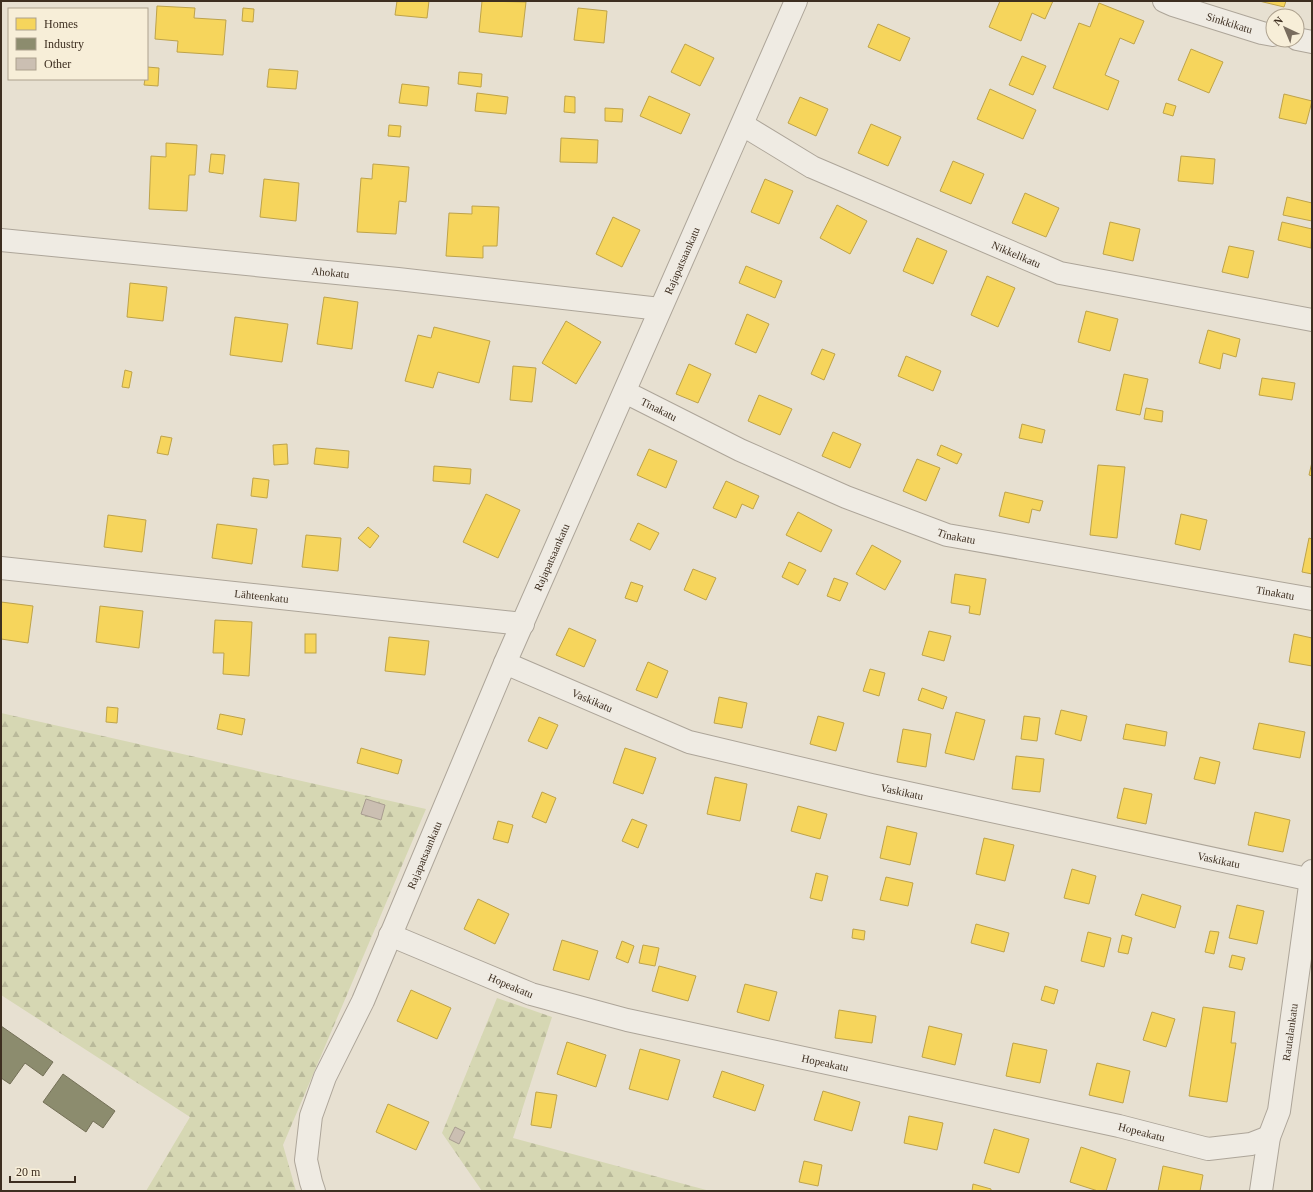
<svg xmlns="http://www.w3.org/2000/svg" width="1313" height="1192" viewBox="0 0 1313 1192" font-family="'Times New Roman',serif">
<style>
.forest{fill:url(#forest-firs)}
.homes{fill:#f6d55c;stroke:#bea34a}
.industry{fill:#8c8c6e;stroke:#747057}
.building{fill:#cbbfb2;stroke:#a89c90}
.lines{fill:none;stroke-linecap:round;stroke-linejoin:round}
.street-casing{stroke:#ada599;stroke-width:24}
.street{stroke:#efebe3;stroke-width:22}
.labels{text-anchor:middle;stroke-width:4;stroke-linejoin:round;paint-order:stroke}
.street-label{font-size:11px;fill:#3d2e20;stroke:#f7eed8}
</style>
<defs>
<pattern id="forest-firs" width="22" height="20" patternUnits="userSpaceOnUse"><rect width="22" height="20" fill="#d6d7b3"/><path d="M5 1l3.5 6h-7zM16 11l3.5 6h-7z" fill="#b9b99a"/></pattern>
</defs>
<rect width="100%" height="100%" fill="#e7e0d1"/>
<!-- forest -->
<g class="forest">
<path d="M1,713L426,809L283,1145L296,1191H146L190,1117L1,995Z"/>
<path d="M497,998L552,1017L513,1138L710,1191H482L442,1133Z"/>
</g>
<!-- homes -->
<g class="homes">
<path d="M397,1H429L427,18L395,15Z"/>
<path d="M482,1L526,2L522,37L479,32Z"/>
<path d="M1000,1H1053L1045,19L1032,13L1021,41L989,27Z"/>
<path d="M1259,1H1286L1284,7Z"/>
<path d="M1099,3L1144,21L1134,44L1120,38L1105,75L1119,81L1108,110L1053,88L1079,23L1090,27Z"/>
<path d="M157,6L195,8L194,18L226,20L223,55L177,52L178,41L155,39Z"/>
<path d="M243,8L254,9L253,22L242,21Z"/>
<path d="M578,8L607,11L604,43L574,40Z"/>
<path d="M878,24L910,38L900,61L868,47Z"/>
<path d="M685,44L714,58L700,86L671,72Z"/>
<path d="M1191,49L1223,62L1209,93L1178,80Z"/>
<path d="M1022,56L1046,66L1033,95L1009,85Z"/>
<path d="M147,67L159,68L158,86L144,85L145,79H147Z"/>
<path d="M269,69L298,71L296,89L267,87Z"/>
<path d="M459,72L482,74L481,87L458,84Z"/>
<path d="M402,84L429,87L427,106L399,103Z"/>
<path d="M990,89L1036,110L1023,139L977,119Z"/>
<path d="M477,93L508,97L506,114L475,111Z"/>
<path d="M1284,94L1312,101L1306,124L1279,118Z"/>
<path d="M565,96L575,97V113L564,112Z"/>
<path d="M649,96L690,114L681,134L640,116Z"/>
<path d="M800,97L828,109L816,136L788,123Z"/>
<path d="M1166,103L1176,106L1173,116L1163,113Z"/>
<path d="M605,108L623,109L622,122L605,121Z"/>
<path d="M871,124L901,137L888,166L858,153Z"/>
<path d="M389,125L401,126L400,137L388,136Z"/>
<path d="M561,138L598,140L597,163L560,162Z"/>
<path d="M166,143L197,145L195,175H189L187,211L149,209L151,156L166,157Z"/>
<path d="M211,154L225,155L223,174L209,172Z"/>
<path d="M1181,156L1215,159L1213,184L1178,181Z"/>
<path d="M953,161L984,174L971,204L940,191Z"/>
<path d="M373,164L409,167L406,202L399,201L396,234L357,232L361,178L372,179Z"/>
<path d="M264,179L299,183L296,221L260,217Z"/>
<path d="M765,179L793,191L779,224L751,212Z"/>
<path d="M1025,193L1059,208L1046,237L1012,223Z"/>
<path d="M1287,197L1312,203V221L1283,215Z"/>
<path d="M837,205L867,221L850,254L820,238Z"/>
<path d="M472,206L499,207L497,246H483V258L446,256L449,213L472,214Z"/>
<path d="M613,217L640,230L622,267L596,254Z"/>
<path d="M1110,222L1140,229L1133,261L1103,254Z"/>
<path d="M1282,222L1312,229L1311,248L1278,240Z"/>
<path d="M917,238L947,251L933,284L903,271Z"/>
<path d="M1229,246L1254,251L1248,278L1222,272Z"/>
<path d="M746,266L782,281L775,298L739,283Z"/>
<path d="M987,276L1015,288L998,327L971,315Z"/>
<path d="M130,283L167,287L163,321L127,317Z"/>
<path d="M324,297L358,302L352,349L317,344Z"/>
<path d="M1086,311L1118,319L1110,351L1078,342Z"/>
<path d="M747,314L769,324L756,353L735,344Z"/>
<path d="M235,317L288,324L282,362L230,355Z"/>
<path d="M566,321L601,342L576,384L542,363Z"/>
<path d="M434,327L490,341L479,383L438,372L433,388L405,381L418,335L431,338Z"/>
<path d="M1208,330L1240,339L1236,357L1223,353L1220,369L1199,363Z"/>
<path d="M822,349L835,354L824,380L811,374Z"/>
<path d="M906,356L941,371L933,391L898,376Z"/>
<path d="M689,364L711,374L698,403L676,394Z"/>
<path d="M513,366L536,368L532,402L510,400Z"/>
<path d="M125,370L132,372L129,388L122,387Z"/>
<path d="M1124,374L1148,379L1140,415L1116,410Z"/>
<path d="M1262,378L1295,383L1292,400L1259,395Z"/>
<path d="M759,395L792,409L780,435L748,421Z"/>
<path d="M1146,408L1163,411L1162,422L1144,419Z"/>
<path d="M1022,424L1045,430L1042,443L1019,438Z"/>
<path d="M833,432L861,444L850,468L822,456Z"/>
<path d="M161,436L172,438L168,455L157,453Z"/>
<path d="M287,444L288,464L274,465L273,445Z"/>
<path d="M941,445L962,454L957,464L937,455Z"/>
<path d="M316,448L349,451L348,468L314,464Z"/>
<path d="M649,449L677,461L666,488L637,475Z"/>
<path d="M917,459L940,468L926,501L903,491Z"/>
<path d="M1312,462V476L1309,475Z"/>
<path d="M1098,465L1125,467L1117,538L1090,535Z"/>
<path d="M434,466L471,469L470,484L433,481Z"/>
<path d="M253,478L269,480L267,498L251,496Z"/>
<path d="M726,481L759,496L753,509L742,504L736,518L713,508Z"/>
<path d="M1005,492L1043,501L1040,511L1032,509L1029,523L999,516Z"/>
<path d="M486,494L520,510L498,558L463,542Z"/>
<path d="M798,512L832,530L821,552L786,535Z"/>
<path d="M1181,514L1207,520L1200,550L1175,544Z"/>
<path d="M108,515L146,520L142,552L104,547Z"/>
<path d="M638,523L659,533L650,550L630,540Z"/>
<path d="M217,524L257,529L252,564L212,558Z"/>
<path d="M368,527L379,536L370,548L358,538Z"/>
<path d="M306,535L341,538L338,571L302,567Z"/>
<path d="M1309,538L1312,539V574L1302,572Z"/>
<path d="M872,545L901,561L885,590L856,574Z"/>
<path d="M789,562L806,570L798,585L782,577Z"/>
<path d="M693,569L716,578L706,600L684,590Z"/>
<path d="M955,574L986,579L980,615L969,613L970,606L951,603Z"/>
<path d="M834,578L848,583L840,601L827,596Z"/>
<path d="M631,582L643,586L637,602L625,598Z"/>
<path d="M1,602L33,606L28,643L1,639Z"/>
<path d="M100,606L143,611L139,648L96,642Z"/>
<path d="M215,620L252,622L249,676L223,674L224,653H213Z"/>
<path d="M569,628L596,640L584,667L556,655Z"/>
<path d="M929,631L951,636L944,661L922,655Z"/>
<rect x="305" y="634" width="11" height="19"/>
<path d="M1294,634L1312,638V666L1289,662Z"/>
<path d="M389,637L429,641L425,675L385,671Z"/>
<path d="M648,662L668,671L657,698L636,690Z"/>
<path d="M870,669L885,673L879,696L863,691Z"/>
<path d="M922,688L947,697L943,709L918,700Z"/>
<path d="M719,697L747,703L742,728L714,723Z"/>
<path d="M107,707L118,708L117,723L106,722Z"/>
<path d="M1061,710L1087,716L1081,741L1055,734Z"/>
<path d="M956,712L985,720L974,760L945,753Z"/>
<path d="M220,714L245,719L242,735L217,729Z"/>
<path d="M818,716L844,723L836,751L810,744Z"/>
<path d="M1024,716L1040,718L1037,741L1021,739Z"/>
<path d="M539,717L558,725L547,749L528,741Z"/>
<path d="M1259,723L1305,732L1300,758L1253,749Z"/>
<path d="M1126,724L1167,732L1165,746L1123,739Z"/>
<path d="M903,729L931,734L926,767L897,762Z"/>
<path d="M361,748L402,760L398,774L357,763Z"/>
<path d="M625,748L656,758L643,794L613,783Z"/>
<path d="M1016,756L1044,759L1040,792L1012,789Z"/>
<path d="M1200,757L1220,762L1215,784L1194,779Z"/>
<path d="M715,777L747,784L740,821L707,814Z"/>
<path d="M1124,788L1152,794L1146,824L1117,818Z"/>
<path d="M542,792L556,798L546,823L532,817Z"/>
<path d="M798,806L827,814L820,839L791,831Z"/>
<path d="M1255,812L1290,820L1283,852L1248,845Z"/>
<path d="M632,819L647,825L638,848L622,841Z"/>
<path d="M498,821L513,825L508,843L493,839Z"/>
<path d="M887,826L917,833L910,865L880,858Z"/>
<path d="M984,838L1014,845L1005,881L976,874Z"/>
<path d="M1072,869L1096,876L1089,904L1064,898Z"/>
<path d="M816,873L828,876L822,901L810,898Z"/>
<path d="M886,877L913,883L908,906L880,900Z"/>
<path d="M1142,894L1181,906L1175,928L1135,915Z"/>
<path d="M478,899L509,914L495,944L464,929Z"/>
<path d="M1237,905L1264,911L1257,944L1229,938Z"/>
<path d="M976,924L1009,933L1004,952L971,943Z"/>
<path d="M853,929L865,931L864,940L852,938Z"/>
<path d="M1210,931L1219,932L1214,954L1205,952Z"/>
<path d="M1088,932L1111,938L1104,967L1081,961Z"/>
<path d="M1122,935L1132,938L1128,954L1118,952Z"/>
<path d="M562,940L598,951L589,980L553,970Z"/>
<path d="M622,941L634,946L628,963L616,958Z"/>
<path d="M643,945L659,948L655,966L639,963Z"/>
<path d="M1232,955L1245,958L1242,970L1229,967Z"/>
<path d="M659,966L696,976L688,1001L652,991Z"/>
<path d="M745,984L777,992L769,1021L737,1012Z"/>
<path d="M1045,986L1058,990L1054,1004L1041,1000Z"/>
<path d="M411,990L451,1008L437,1039L397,1021Z"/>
<path d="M1203,1007L1235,1012L1231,1043H1236L1227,1102L1189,1096Z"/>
<path d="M839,1010L876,1016L872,1043L835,1038Z"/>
<path d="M1152,1012L1175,1019L1166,1047L1143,1040Z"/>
<path d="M929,1026L962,1034L955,1065L922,1057Z"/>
<path d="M567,1042L606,1055L596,1087L557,1074Z"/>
<path d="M1013,1043L1047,1050L1040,1083L1006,1076Z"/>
<path d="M640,1049L680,1060L668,1100L629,1089Z"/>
<path d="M1097,1063L1130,1071L1123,1103L1089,1095Z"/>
<path d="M722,1071L764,1085L755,1111L713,1097Z"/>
<path d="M823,1091L860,1102L852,1131L814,1120Z"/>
<path d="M536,1092L557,1095L551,1128L531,1125Z"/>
<path d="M388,1104L429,1122L416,1150L376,1132Z"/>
<path d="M909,1116L943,1123L937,1150L904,1143Z"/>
<path d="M994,1129L1029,1139L1019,1173L984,1163Z"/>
<path d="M1081,1147L1116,1159L1106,1191H1098L1070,1182Z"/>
<path d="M804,1161L822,1165L818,1186L799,1182Z"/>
<path d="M1163,1166L1203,1175L1200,1191H1158Z"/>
<path d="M973,1184L991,1189V1191H972Z"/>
</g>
<!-- industry -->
<g class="industry">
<path d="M1,1026L53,1062L43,1076L25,1063L10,1084L1,1078Z"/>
<path d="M63,1074L115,1111L103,1128L93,1121L86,1132L43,1102Z"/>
</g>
<!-- building -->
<g class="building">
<path d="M366,799L385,805L381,820L361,814Z"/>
<path d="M455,1127L465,1132L459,1144L449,1139Z"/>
</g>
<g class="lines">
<!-- street casing -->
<g class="street-casing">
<g id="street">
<path id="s1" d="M1164,1L1173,5L1262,33L1273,35"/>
<path d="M1297,39L1312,42"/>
<path id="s2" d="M743,125L812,167L1060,273L1312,320"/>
<path id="s3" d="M1,240L398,279L660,309"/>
<path id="s4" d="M625,392L740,450L846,497L947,535L1312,599"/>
<path id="s5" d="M1,568L523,624"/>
<path id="s6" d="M505,663L689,742L871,785L1312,880"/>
<path id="s7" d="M390,935L531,994L627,1020L1119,1126L1208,1149L1251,1144L1269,1137"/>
<path id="s8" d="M314,1191L311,1182L306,1160L311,1116L325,1077L363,1001L505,663L796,1"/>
<path id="s9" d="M1261,1191L1269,1137L1279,1111L1312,871"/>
</g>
</g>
<!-- street -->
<use href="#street" class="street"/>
</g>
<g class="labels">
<!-- street labels -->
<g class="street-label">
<text dy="4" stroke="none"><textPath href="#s1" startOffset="69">Sinkkikatu</textPath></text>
<text dy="4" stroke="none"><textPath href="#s2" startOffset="303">Nikkelikatu</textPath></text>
<text dy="4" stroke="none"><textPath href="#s8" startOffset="1009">Rajapatsaankatu</textPath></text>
<text dy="4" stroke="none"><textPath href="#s3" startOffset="331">Ahokatu</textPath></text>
<text dy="4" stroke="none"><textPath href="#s4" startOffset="38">Tinakatu</textPath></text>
<text dy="4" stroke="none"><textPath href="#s4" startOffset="362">Tinakatu</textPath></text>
<text dy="4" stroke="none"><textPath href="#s8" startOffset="685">Rajapatsaankatu</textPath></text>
<text dy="4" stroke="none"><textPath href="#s4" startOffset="686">Tinakatu</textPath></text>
<text dy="4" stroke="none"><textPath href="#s5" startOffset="262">Lähteenkatu</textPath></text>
<text dy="4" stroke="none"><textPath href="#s6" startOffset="95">Vaskikatu</textPath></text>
<text dy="4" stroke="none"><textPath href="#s6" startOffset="419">Vaskikatu</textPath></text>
<text dy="4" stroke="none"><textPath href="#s8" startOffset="361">Rajapatsaankatu</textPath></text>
<text dy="4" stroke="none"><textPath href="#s6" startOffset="743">Vaskikatu</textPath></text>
<text dy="4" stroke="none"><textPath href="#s7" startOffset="131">Hopeakatu</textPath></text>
<text dy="4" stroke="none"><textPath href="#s9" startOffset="162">Rautalankatu</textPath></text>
<text dy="4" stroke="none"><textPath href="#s7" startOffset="455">Hopeakatu</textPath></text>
<text dy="4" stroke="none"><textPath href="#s7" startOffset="779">Hopeakatu</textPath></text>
</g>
</g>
<!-- border -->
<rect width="1313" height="1192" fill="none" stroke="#3d2e20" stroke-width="4"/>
<!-- legend -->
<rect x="8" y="8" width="140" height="72" fill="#f7eed8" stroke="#ada18e"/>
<rect x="16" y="18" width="20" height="12" fill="#f6d55c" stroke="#ada18e"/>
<text x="44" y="28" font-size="12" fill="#3d2e20">Homes</text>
<rect x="16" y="38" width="20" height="12" fill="#8c8c6e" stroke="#ada18e"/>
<text x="44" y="48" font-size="12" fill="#3d2e20">Industry</text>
<rect x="16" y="58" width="20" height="12" fill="#cbbfb2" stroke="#ada18e"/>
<text x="44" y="68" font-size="12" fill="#3d2e20">Other</text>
<!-- north arrow -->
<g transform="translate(1285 28) rotate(316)"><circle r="19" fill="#f7eed8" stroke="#ada18e"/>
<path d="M0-3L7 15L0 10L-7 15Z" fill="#786c5e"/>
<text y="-6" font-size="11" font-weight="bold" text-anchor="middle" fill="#3d2e20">N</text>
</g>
<!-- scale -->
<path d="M10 1176v6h65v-6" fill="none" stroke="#3d2e20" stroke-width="2"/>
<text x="16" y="1176" font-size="12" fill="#3d2e20" stroke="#f7eed8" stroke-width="3" paint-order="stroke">20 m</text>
</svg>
